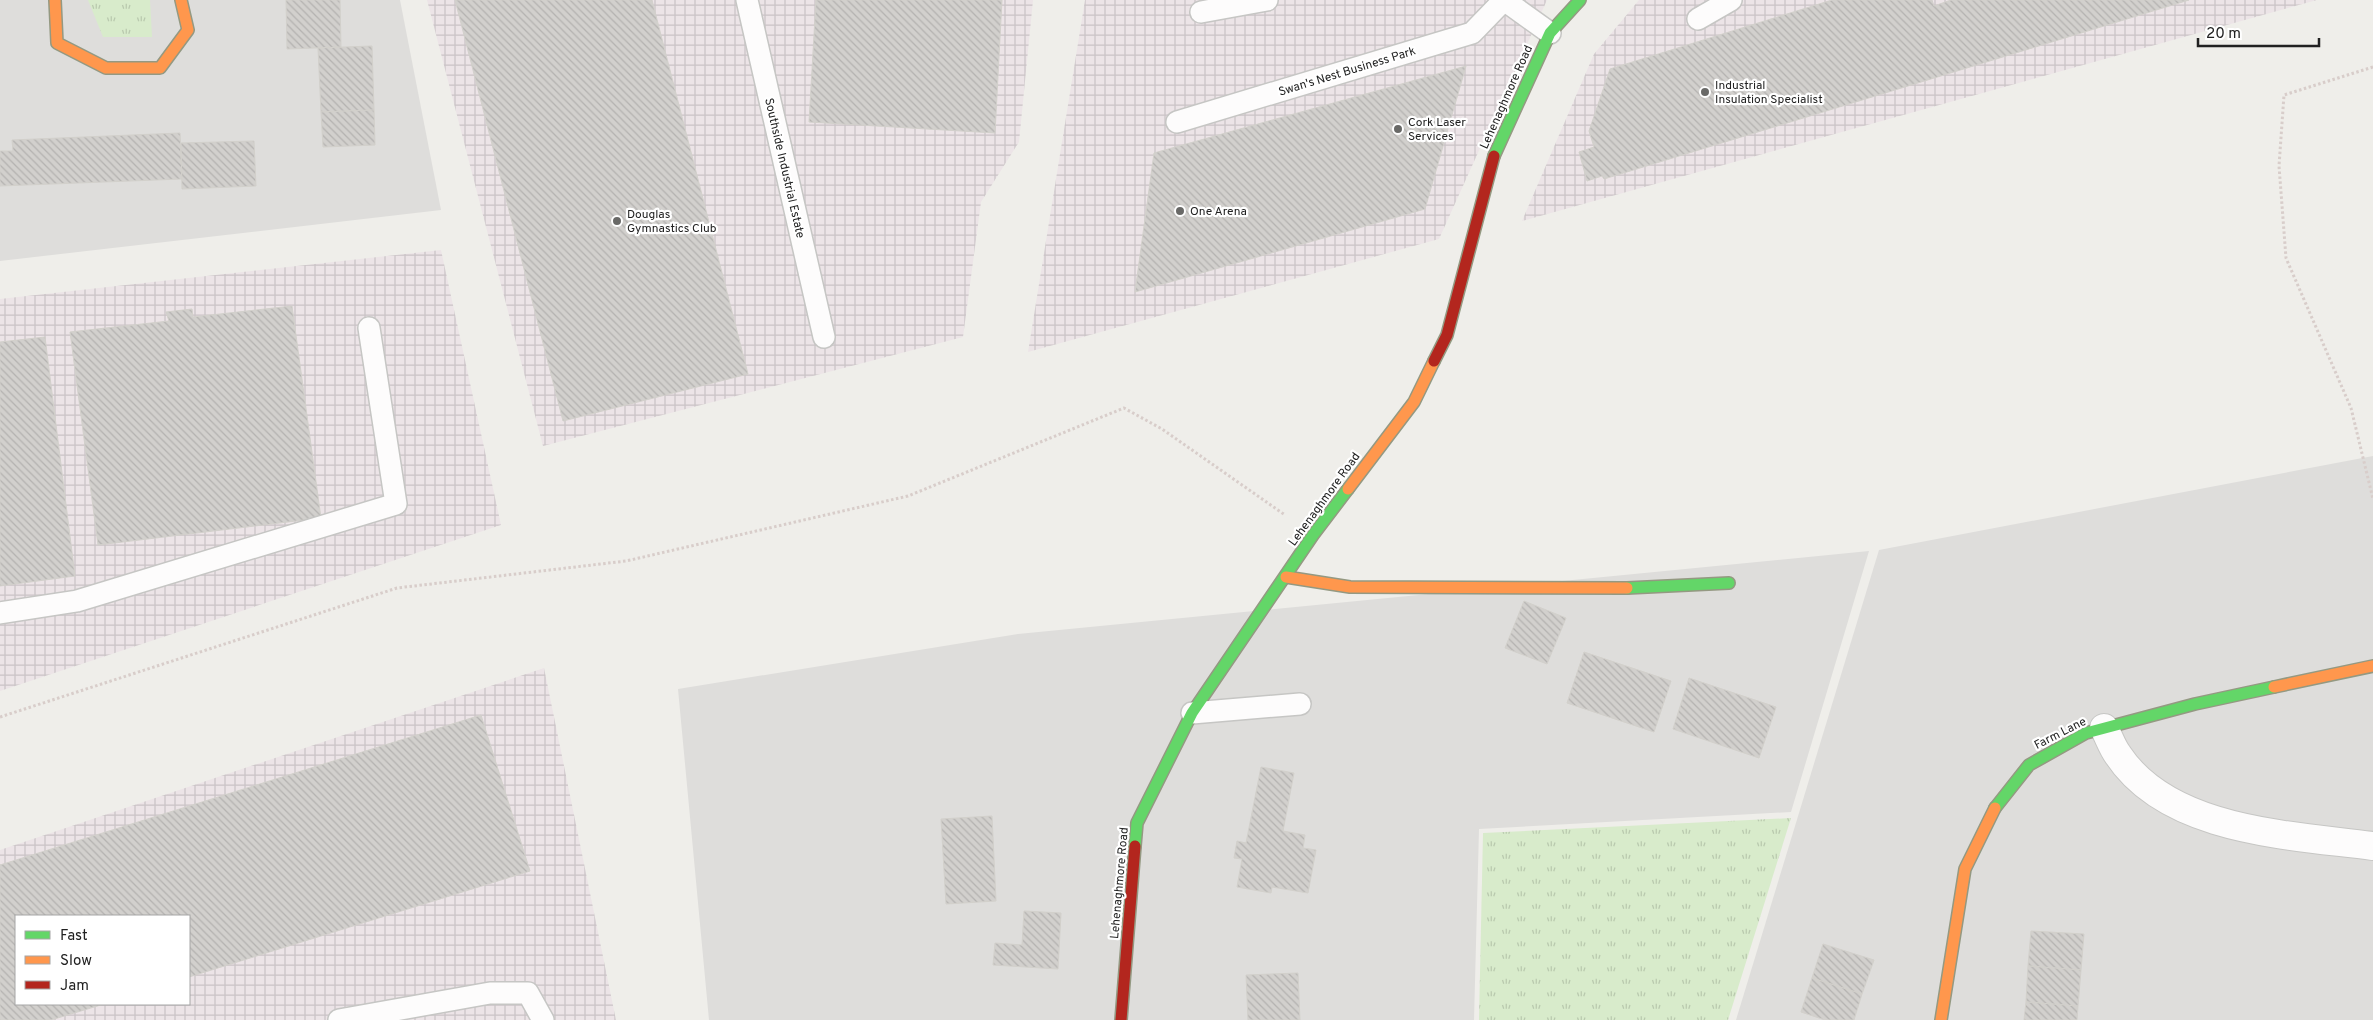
<svg xmlns="http://www.w3.org/2000/svg" width="2373" height="1020" viewBox="0 0 2373 1020" font-family="Overpass,sans-serif">
<style>
.residential{fill:#dedddb}
.industrial{fill:url(#industrial-grid);fill-rule:evenodd}
.grass{fill:url(#grass-tufts)}
.building{fill:url(#building-back-hatch);stroke:#d2d0cb}
.lines{fill:none;stroke-linecap:round;stroke-linejoin:round}
.lane-casing{stroke:#c6c6c4;stroke-width:24}
.street-casing{stroke:#c6c6c4;stroke-width:30}
.fast-casing{stroke:#949982;stroke-width:14}
.slow-casing{stroke:#949982;stroke-width:14}
.jam-casing{stroke:#949982;stroke-width:14}
.path{stroke:#d8cdca;stroke-width:3;stroke-dasharray:2.5 2.5;stroke-linecap:butt}
.lane{stroke:#fdfcfc;stroke-width:21}
.street{stroke:#fdfcfc;stroke-width:28}
.fast{stroke:#63d668;stroke-width:11}
.slow{stroke:#ff974d;stroke-width:11}
.jam{stroke:#b3261e;stroke-width:11}
.poi-dot{fill:#696967;stroke:#fff;stroke-width:2}
.labels{text-anchor:middle;stroke-width:4.5;stroke-linejoin:round;paint-order:stroke}
.street-label{font-size:12px;fill:#212121;stroke:#fff}
.poi-label{font-size:12px;fill:#212121;stroke:#fff;text-anchor:start}
</style>
<defs>
<pattern id="industrial-grid" width="8" height="8" patternUnits="userSpaceOnUse" patternTransform="scale(1.25)"><rect width="8" height="8" fill="#ece4e7"/><path d="M0 4h8M4 0v8" fill="none" stroke="#cac3c6"/></pattern>
<pattern id="grass-tufts" width="24" height="20" patternUnits="userSpaceOnUse" patternTransform="scale(1.25)"><rect width="24" height="20" fill="#d8ebcb"/><path d="M3 7l-1-3M5 7V3M7 7l1-3M15 17l-1-3M17 17v-4M19 17l1-3" fill="none" stroke="#b9c9ae"/></pattern>
<pattern id="building-back-hatch" width="6" height="6" patternUnits="userSpaceOnUse" patternTransform="scale(1.25)"><rect width="6" height="6" fill="#d2d0cd"/><path d="M-1 5l2 2M0 0l6 6M5-1l2 2" fill="none" stroke="#b4b2b0"/></pattern>
</defs>
<rect width="100%" height="100%" fill="#efeeea"/>
<!-- residential -->
<g class="residential">
<path d="M0,0H400L441,210L0,261Z"/>
<path d="M2373,456V1020H1736L1879,550Z"/>
<path d="M1869,551L1791,812L1479,829L1474,1020H709L678,689L1018,634Z"/>
</g>
<!-- industrial -->
<g class="industrial">
<path d="M427,0H1033L1019,142L981,202L963,337L543,446Z"/>
<path d="M1085,0H1547L1439,239L1028,352Z"/>
<path d="M1639,0H2317L1522,221L1594,54Z"/>
<path d="M441,250L501,525L0,691V299Z"/>
<path d="M544,668L616,1020H0V850ZM16,916H189V1004H16Z"/>
</g>
<!-- grass -->
<g class="grass">
<path d="M88,0H150L152,37H103Z"/>
<path d="M1791,818L1728,1020H1479L1483,833Z"/>
</g>
<!-- building -->
<g class="building">
<path d="M286,0H340L341,47L287,49Z"/>
<path d="M455,0H652L748,374L563,421Z"/>
<path d="M816,0H1002L995,133L809,122Z"/>
<path d="M1832,0H1932L1934,6L1951,0H2189L1604,179L1602,176L1587,181L1579,152L1594,147L1589,131L1610,69Z"/>
<path d="M372,46L374,110L321,112L318,48Z"/>
<path d="M1466,66L1425,209L1135,292L1154,153Z"/>
<path d="M374,110L375,145L323,147L321,112Z"/>
<path d="M180,133L182,179L0,186V151H13L12,140Z"/>
<path d="M254,141L256,186L182,189L181,143Z"/>
<path d="M292,306L321,518L98,545L70,332L169,321L166,312L192,309L193,317Z"/>
<path d="M45,337L75,576L0,586V342Z"/>
<path d="M1524,601L1566,618L1547,664L1505,648Z"/>
<path d="M1584,652L1671,681L1654,732L1567,703Z"/>
<path d="M1689,678L1776,707L1759,758L1673,729Z"/>
<path d="M481,715L530,871L189,977V916H16V1004H104L51,1020H0V865Z"/>
<path d="M1261,767L1294,773L1283,831L1305,835L1303,848L1316,850L1308,893L1272,887L1271,893L1237,887L1242,859L1234,858L1237,841L1246,843Z"/>
<path d="M992,816L996,901L946,904L941,819Z"/>
<path d="M1024,911L1061,913L1058,969L993,965L995,943L1022,945Z"/>
<path d="M2031,931L2084,934L2081,970L2028,966Z"/>
<path d="M1823,944L1874,960L1862,994L1812,978Z"/>
<path d="M2028,966L2081,970L2078,1006L2026,1002Z"/>
<path d="M1298,973L1300,1020H1248L1246,975Z"/>
<path d="M1812,978L1862,994L1854,1020H1825L1801,1012Z"/>
<path d="M2026,1002L2078,1006L2077,1020H2024Z"/>
</g>
<g class="lines">
<!-- lane casing -->
<g class="lane-casing">
<g id="lane">
<path d="M747,0L824,337"/>
<path d="M1504,0L1550,33"/>
<path d="M1201,12L1267,0"/>
<path d="M1698,19L1731,0"/>
<path d="M1177,122L1472,33L1504,0"/>
<path d="M0,613L77,601L396,504L369,328"/>
<path d="M1192,713L1300,704"/>
<path d="M339,1020L490,993H528L543,1020"/>
</g>
</g>
<!-- street casing -->
<g class="street-casing">
<path id="street" d="M2104,728C2109,737 2112,747 2118,755C2169,832 2291,835 2373,846"/>
</g>
<!-- fast casing -->
<g class="fast-casing">
<g id="fast">
<path d="M1494,156L1550,33L1580,0"/>
<path d="M1627,588L1729,583"/>
<path d="M1995,808L2029,765L2086,733L2195,704L2274,687"/>
<path d="M1135,846L1137,823L1192,713L1313,535L1348,489"/>
</g>
</g>
<!-- slow casing -->
<g class="slow-casing">
<g id="slow">
<path d="M55,0L57,43L106,68H160L188,30L181,0"/>
<path d="M1348,489L1414,402L1434,361"/>
<path d="M1286,577L1350,587L1627,588"/>
<path d="M2274,687L2373,666"/>
<path d="M1941,1020L1965,869L1995,808"/>
</g>
</g>
<!-- jam casing -->
<g class="jam-casing">
<g id="jam">
<path d="M1434,361L1447,335L1494,156"/>
<path d="M1121,1020L1135,846"/>
</g>
</g>
<!-- path -->
<g class="path">
<path d="M2373,67L2284,95L2279,166L2286,258L2351,408L2373,499"/>
<path d="M0,717L397,588L626,561L908,496L1124,408L1162,429L1285,515"/>
</g>
<!-- lane -->
<use href="#lane" class="lane"/>
<!-- street -->
<use href="#street" class="street"/>
<!-- fast -->
<use href="#fast" class="fast"/>
<!-- slow -->
<use href="#slow" class="slow"/>
<!-- jam -->
<use href="#jam" class="jam"/>
</g>
<!-- markers -->
<g class="poi-dot">
<circle cx="1705" cy="92" r="5"/>
<circle cx="1398" cy="129" r="5"/>
<circle cx="1180" cy="211" r="5"/>
<circle cx="617" cy="221" r="5"/>
</g>
<g class="labels">
<!-- street labels -->
<g class="street-label">
<text transform="translate(1347 71) rotate(-17)" y="4">Swan's Nest Business Park</text>
<text transform="translate(1506 97) rotate(-66)" y="4">Lehenaghmore Road</text>
<text transform="translate(785 168) rotate(77)" y="4">Southside Industrial Estate</text>
<text transform="translate(1324 499) rotate(-54)" y="4">Lehenaghmore Road</text>
<text transform="translate(2060 733) rotate(-27)" y="4">Farm Lane</text>
<text transform="translate(1119 883) rotate(-85)" y="4">Lehenaghmore Road</text>
</g>
<!-- poi labels -->
<g class="poi-label">
<text x="1715" y="89">Industrial<tspan x="1715" dy="14">Insulation Specialist</tspan></text>
<text x="1408" y="126">Cork Laser<tspan x="1408" dy="14">Services</tspan></text>
<text x="1190" y="215">One Arena</text>
<text x="627" y="218">Douglas<tspan x="627" dy="14">Gymnastics Club</tspan></text>
</g>
</g>
<!-- legend -->
<rect x="15" y="915" width="175" height="90" fill="#ffffff" stroke="#a6a6a6"/>
<rect x="25" y="931" width="25" height="8" fill="#63d668" stroke="#a6a6a6"/>
<text x="60" y="940" font-size="15" fill="#212121">Fast</text>
<rect x="25" y="956" width="25" height="8" fill="#ff974d" stroke="#a6a6a6"/>
<text x="60" y="965" font-size="15" fill="#212121">Slow</text>
<rect x="25" y="981" width="25" height="8" fill="#b3261e" stroke="#a6a6a6"/>
<text x="60" y="990" font-size="15" fill="#212121">Jam</text>
<!-- scale -->
<path d="M2198 38v8h121v-8" fill="none" stroke="#212121" stroke-width="2.5"/>
<text x="2206" y="38" font-size="15" fill="#212121" stroke="#ffffff" stroke-width="4" paint-order="stroke">20 m</text>
</svg>
